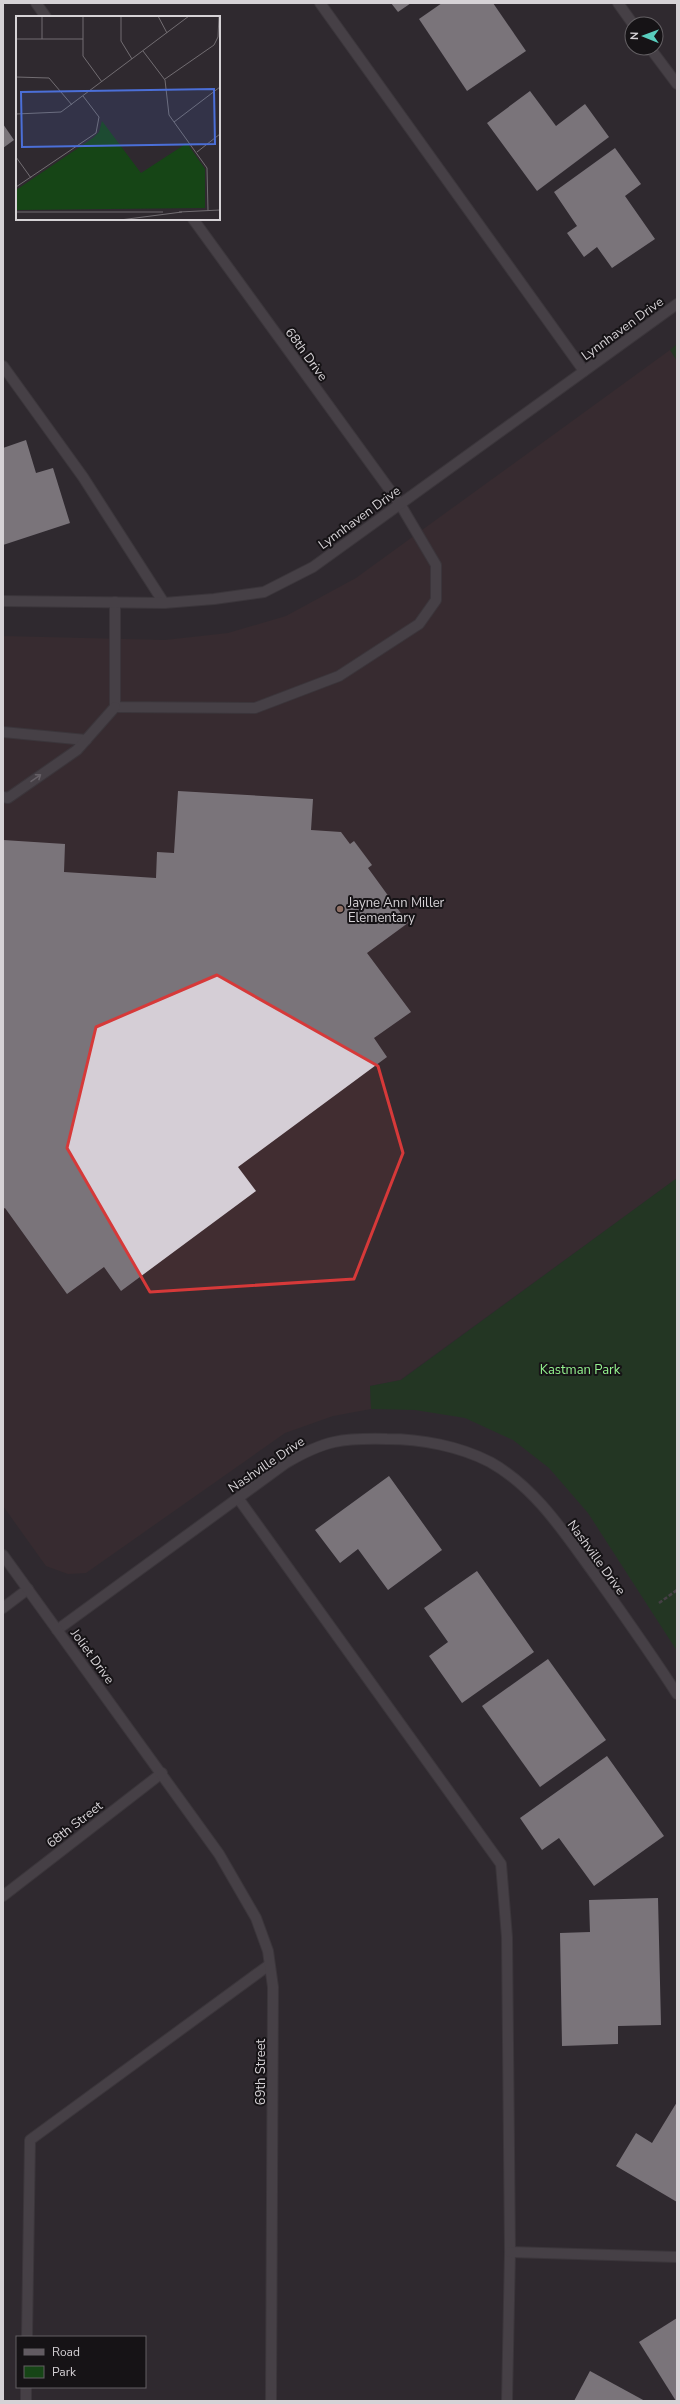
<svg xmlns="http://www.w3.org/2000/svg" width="680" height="2404" viewBox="0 0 680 2404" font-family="'Nunito Sans',sans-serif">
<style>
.education{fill:#412d31}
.green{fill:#164516}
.building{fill:#d5ced6}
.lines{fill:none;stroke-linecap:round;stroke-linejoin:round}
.service-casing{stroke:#494449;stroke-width:12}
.minor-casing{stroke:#494449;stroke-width:12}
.tertiary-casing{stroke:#494449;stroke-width:12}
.path{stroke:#615c61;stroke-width:2.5;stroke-dasharray:4 2;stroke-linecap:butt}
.service{stroke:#625b62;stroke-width:10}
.minor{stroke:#625b62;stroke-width:10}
.tertiary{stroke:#625b62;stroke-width:10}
.oneway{stroke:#a8a2a8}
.marked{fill:none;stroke:#d63939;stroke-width:3;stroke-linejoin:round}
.education-dot{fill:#8d6e63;stroke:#161316;stroke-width:1.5}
.labels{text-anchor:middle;stroke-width:4;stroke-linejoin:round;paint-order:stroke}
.street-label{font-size:13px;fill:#d6d2d6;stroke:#161316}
.poi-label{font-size:13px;fill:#d6d2d6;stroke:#161316;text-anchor:start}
.park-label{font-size:13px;fill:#94f28f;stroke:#161316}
.inset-road{fill:none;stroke:#726d72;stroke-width:1}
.view{fill:#4b6fd8;fill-opacity:0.15;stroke:#4b6fd8;stroke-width:2}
.inset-edge{fill:none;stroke:#d6d2d6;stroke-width:2}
</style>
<rect width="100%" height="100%" fill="#2f292f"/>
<!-- education -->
<path class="education" d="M670,350L677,361V1178L400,1380L370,1386L371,1409L333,1416L285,1433L86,1573L68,1574L46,1566L3,1506V636L165,640L228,633L286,616L356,578Z"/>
<!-- green -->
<g class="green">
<path d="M677,344V361L670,350Z"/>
<path d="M677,1178V1651L588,1513L549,1468L513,1440L465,1418L415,1410L371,1409L370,1386L401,1380Z"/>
</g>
<!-- building -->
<g class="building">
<path d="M391,3H411L398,12Z"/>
<path d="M442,3H493L526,51L467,91L419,19Z"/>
<path d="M530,91L556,126L585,104L609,137L537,191L487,123Z"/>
<path d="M3,124L14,140L3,148Z"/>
<path d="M615,148L641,184L625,196L655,239L612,268L597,247L584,257L567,233L577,226L554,192Z"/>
<path d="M26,440L36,473L53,468L70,523L3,545V448Z"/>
<path d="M178,791L313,799L311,830L341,832L350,844L354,841L372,865L368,868L408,923L367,953L411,1012L374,1038L387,1057L238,1167L256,1191L121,1291L104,1267L67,1294L5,1208L3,1209V840L65,844L64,872L156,878L157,852L174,853Z"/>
<path d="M389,1476L442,1550L388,1590L358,1549L340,1563L315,1530Z"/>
<path d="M477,1571L534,1652L462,1703L429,1656L448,1642L424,1608Z"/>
<path d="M548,1659L606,1740L540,1787L482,1706Z"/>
<path d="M607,1756L664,1836L594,1886L559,1838L542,1850L520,1818Z"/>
<path d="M658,1898L661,2025L618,2026V2044L562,2046L560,1933L590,1932L589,1900Z"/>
<path d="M677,2102V2202L616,2166L636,2133L652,2143Z"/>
<path d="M677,2318V2401H676L639,2342Z"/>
<path d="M590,2371L645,2401H574Z"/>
</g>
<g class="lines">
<!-- service casing -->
<g class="service-casing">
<g id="service">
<path d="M320,3L584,371"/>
<path d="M3,366L83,477L164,603"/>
<path d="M115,602V707L255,708L339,676L419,624L436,600V565L400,504"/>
<path d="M3,732L86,740"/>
<path d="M3,797L8,798L77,750L115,707"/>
<path d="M238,1498L501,1864L507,1937L510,2252L507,2401"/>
<path d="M3,1608L28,1589"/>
<path d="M510,2252L677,2257"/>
<path d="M27,2337L30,2140L269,1965"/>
<path d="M26,2401V2387"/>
</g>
</g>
<!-- minor casing -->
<g class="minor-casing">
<g id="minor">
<path d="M36,3L46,17"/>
<path d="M618,3L633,24"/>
<path d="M650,48L677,84"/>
<path d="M193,219L400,504"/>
<path d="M3,601L164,603L214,599L264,592L313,567L677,304"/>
<path d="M57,1630L286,1463C325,1440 342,1438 387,1439C421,1439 459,1446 490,1462C537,1488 567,1537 598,1579C625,1617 652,1655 677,1694"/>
<path d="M3,1896L162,1773"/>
</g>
</g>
<!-- tertiary casing -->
<g class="tertiary-casing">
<path id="tertiary" d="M3,1555L219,1854L256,1918L268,1951L273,1987L271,2401"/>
</g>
<!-- path -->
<path class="path" d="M659,1603L677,1590"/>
<!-- service -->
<use href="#service" class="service"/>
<!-- minor -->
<use href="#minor" class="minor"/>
<!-- tertiary -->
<use href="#tertiary" class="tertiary"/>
</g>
<!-- one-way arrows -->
<defs><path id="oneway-shaft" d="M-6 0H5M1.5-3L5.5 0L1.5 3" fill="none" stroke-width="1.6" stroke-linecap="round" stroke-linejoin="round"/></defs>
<use class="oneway" href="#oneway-shaft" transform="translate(36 778) rotate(-35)"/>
<!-- marked area -->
<path d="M0 0H680V2404H0ZM217,975L378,1066L403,1153L354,1279L150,1292L67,1148L96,1027Z" fill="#2f292f" fill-opacity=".55" fill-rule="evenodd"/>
<path class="marked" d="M217,975L378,1066L403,1153L354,1279L150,1292L67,1148L96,1027Z"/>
<!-- markers -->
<circle class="education-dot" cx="340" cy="909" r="4"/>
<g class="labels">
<!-- street labels -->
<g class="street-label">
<text transform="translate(622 328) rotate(-36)" y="5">Lynnhaven Drive</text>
<text transform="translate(307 354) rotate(54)" y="5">68th Drive</text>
<text transform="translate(359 517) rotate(-36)" y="5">Lynnhaven Drive</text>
<text transform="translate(266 1464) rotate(-34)" y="5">Nashville Drive</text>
<text transform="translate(597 1557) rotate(54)" y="5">Nashville Drive</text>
<text transform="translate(93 1656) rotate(54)" y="5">Joliet Drive</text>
<text transform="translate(74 1824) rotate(-38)" y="5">68th Street</text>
<text transform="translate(260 2072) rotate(-90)" y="5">69th Street</text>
</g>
<!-- poi labels -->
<g class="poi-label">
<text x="348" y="907">Jayne Ann Miller<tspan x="348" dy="15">Elementary</tspan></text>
</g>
<!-- park labels -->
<g class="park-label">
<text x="580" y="1374">Kastman Park</text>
</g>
</g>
<!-- overview -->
<g transform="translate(16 16)">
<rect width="204" height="204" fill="#2f292f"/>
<path d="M86,105L125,157L171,127L189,153V192L0,194V174L77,122L83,116Z" fill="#164516"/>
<path class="inset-road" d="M67,0V40L86,66M105,0V25L116,43M142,0L151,17M0,23H67M26,23V0M127,35L149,64L153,99L191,152L192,195M0,61L33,62L56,89M149,63L198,29L202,21L203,0M0,98L45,96L173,0M158,106L204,71M181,136L204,118M0,141L15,162M0,171L80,117L83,101L67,80M0,196H147M163,196L204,194M104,204L166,196"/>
<path class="view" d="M198,73L199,128L6,131L5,76Z"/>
<rect width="204" height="204" class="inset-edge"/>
</g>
<!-- border -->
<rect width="680" height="2404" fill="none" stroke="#d6d2d6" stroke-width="8"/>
<!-- legend -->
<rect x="16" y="2336" width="130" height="52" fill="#161316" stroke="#635f63"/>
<rect x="24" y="2349" width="20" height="6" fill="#625b62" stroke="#635f63"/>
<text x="52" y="2356" font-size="12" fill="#d6d2d6">Road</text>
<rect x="24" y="2366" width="20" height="12" fill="#164516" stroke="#635f63"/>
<text x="52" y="2376" font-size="12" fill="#d6d2d6">Park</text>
<!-- north arrow -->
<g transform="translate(644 36) rotate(271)"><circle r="19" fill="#161316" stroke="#635f63"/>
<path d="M0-3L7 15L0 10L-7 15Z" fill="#59cebe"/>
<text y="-6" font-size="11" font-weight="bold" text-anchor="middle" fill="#d6d2d6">N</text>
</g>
</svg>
